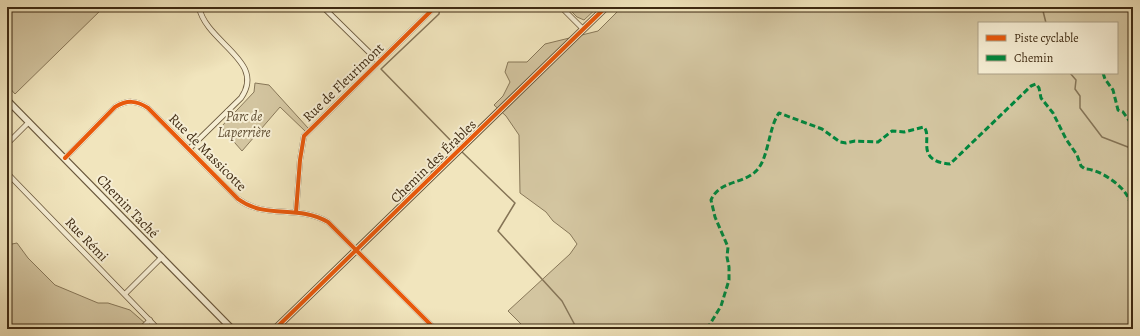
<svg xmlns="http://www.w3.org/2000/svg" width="1140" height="336" viewBox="0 0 1140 336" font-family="Alegreya,serif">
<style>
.green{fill:#d3c5a0;stroke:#887859;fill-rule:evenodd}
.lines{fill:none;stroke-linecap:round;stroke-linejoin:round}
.stream{stroke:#857456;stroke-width:1.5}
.minor-casing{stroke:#6b593d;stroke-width:6}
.tertiary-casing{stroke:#6b593d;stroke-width:8}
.minor{stroke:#f6eed4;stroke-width:4.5}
.tertiary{stroke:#f6eed4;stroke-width:5.5}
.quiet{stroke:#00873e;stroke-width:3;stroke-dasharray:6 3;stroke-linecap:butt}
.cycleway-casing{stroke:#f6eed4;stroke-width:6}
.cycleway{stroke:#e8590c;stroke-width:4}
.labels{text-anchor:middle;stroke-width:4;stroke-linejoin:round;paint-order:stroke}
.street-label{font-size:14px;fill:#3e2a12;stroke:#f6eed4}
.park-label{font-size:14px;font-style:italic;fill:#635136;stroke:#f6eed4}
</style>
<rect width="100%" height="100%" fill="#f1e5bd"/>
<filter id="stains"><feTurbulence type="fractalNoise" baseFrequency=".005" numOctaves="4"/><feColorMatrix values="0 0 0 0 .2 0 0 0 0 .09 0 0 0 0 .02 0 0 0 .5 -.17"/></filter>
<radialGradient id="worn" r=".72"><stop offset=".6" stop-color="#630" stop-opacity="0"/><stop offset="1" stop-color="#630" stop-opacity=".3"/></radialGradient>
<!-- green -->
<g class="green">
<path d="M7,7H104L15,94L7,85Z"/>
<path d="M567,7H598L584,20L577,17Z"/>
<path d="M622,7H920L924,9L960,7H1133V329H526L508,311L570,254L577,244L570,234L553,221L546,212L520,193L519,135L506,116L494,105L503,96L510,82L505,72L508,62H527L545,44L598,31ZM979,23H1117V73H979Z"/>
<path d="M255,83L269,85L308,128L305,131L280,107L242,151L221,127L254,92Z"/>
<path d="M17,243L28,258L55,285L98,303H108L130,310L146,324L157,329H7V245Z"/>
</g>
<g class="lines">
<!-- stream -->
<g class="stream">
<path d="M440,7L439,14L381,69L458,148"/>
<path d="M1042,7L1046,23"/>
<path d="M1070,73L1076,80L1075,89L1080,96V108L1102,137L1133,149"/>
<path d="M461,151L515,203L498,231L562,301L577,329"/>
</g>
<!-- minor casing -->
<g class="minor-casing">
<g id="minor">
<path d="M323,7L379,62"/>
<path d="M561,7L583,29"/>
<path d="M7,144L29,122"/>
<path d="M189,149L241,98C267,61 206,43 199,7"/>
<path d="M65,158L115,107C127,100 136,100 148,108L238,199C266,220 297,204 328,222L435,329"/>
<path d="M7,173L158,329"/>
<path d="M296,212L300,160L304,136L435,7"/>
<path d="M125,294L162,257"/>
<path d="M141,329L150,320"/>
</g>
</g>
<!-- tertiary casing -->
<g class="tertiary-casing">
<g id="tertiary">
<path d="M7,100L232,329"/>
<path d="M275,329L606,7"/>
</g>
</g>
<!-- minor -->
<use href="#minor" class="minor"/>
<!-- tertiary -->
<use href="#tertiary" class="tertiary"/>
<!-- quiet -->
<g class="quiet">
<path d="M1103,73L1105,79L1113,90L1118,110L1123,112L1133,126"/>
<path d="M1133,226V244"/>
<path d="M707,329L721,306L729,280V267L727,257L728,247L715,217L711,200C719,181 742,184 755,172C769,160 768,128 779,113L822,129L840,142L846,143L855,141L878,142L892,131L904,132L924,127C933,137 914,161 950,164L1031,86L1036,84L1039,88L1041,98L1053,113L1066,139L1077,155L1081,166L1085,169C1099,169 1121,184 1128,197C1130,201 1131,207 1133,212"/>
</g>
<!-- cycleway casing -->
<g class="cycleway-casing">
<g id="cycleway">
<path d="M65,158L115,107C127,100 136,100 148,108L238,199C266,220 297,204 328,222L435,329"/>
<path d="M296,212L300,160L304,136L435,7"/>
<path d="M275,329L606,7"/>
</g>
</g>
<!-- cycleway -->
<use href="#cycleway" class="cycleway"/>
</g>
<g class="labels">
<!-- street labels -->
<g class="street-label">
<text transform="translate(343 82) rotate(-44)" y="5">Rue de Fleurimont</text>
<text transform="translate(208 152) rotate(45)" y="5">Rue de Massicotte</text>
<text transform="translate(433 161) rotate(-44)" y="5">Chemin des Érables</text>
<text transform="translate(128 206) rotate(46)" y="5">Chemin Taché</text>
<text transform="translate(87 239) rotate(46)" y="5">Rue Rémi</text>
</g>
<!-- park labels -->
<g class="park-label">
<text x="244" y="121">Parc de<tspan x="244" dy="16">Laperrière</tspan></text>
</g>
</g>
<!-- margin -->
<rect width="1140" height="336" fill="none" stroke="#f1e5bd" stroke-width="24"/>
<rect x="8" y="8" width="1124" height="320" fill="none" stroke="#3e2a12" stroke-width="2"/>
<rect x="12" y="12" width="1116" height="312" fill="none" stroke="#3e2a12"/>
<!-- legend -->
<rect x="978" y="22" width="140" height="52" fill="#f6eed4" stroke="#aca086"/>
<rect x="986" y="35" width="20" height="6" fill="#e8590c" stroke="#aca086"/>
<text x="1014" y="42" font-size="12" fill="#3e2a12">Piste cyclable</text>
<rect x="986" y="55" width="20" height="6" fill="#00873e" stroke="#aca086"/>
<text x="1014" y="62" font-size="12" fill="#3e2a12">Chemin</text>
<rect width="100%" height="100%" filter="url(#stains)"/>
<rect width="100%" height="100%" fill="url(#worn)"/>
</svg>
